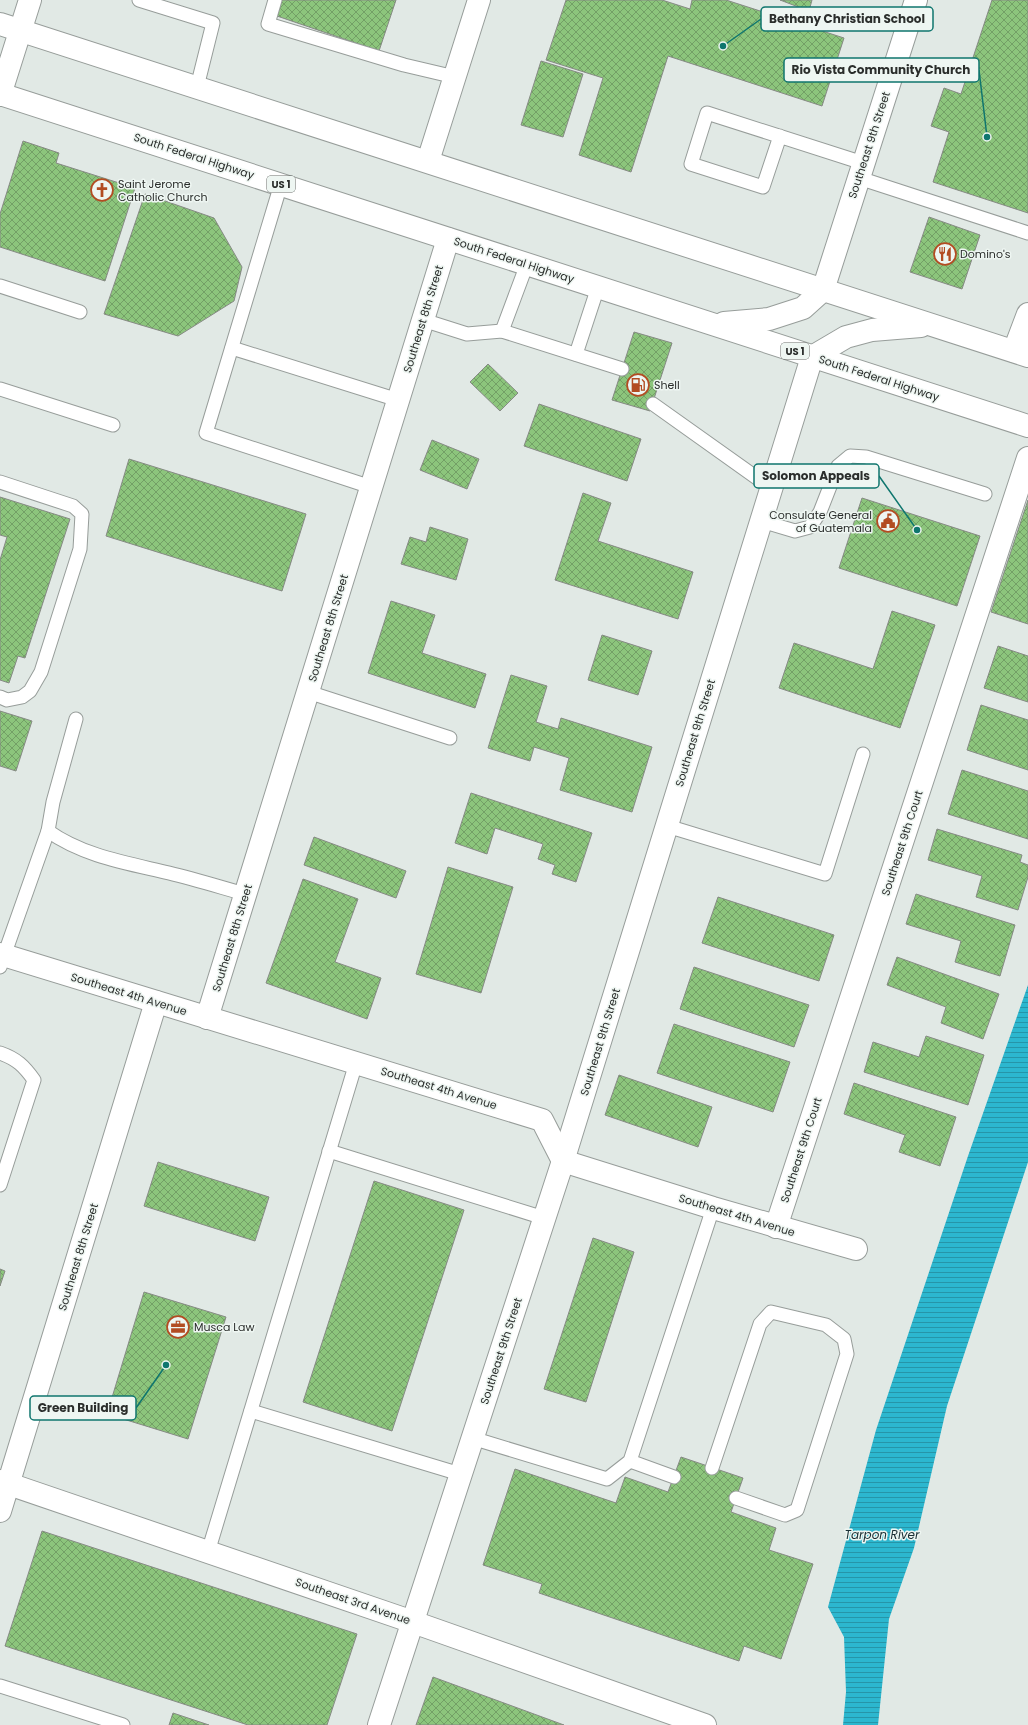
<svg xmlns="http://www.w3.org/2000/svg" width="1028" height="1725" viewBox="0 0 1028 1725" font-family="Poppins,sans-serif">
<style>
.water{fill:url(#water-rules)}
.building{fill:url(#building-cross-hatch);stroke:#868a84}
.lines{fill:none;stroke-linecap:round;stroke-linejoin:round}
.lane-casing{stroke:#979d9a;stroke-width:15}
.street-casing{stroke:#979d9a;stroke-width:24}
.secondary-casing{stroke:#979d9a;stroke-width:24}
.primary-casing{stroke:#979d9a;stroke-width:24}
.lane{stroke:#fff;stroke-width:13}
.street{stroke:#fff;stroke-width:22}
.secondary{stroke:#fff;stroke-width:22}
.primary{stroke:#fff;stroke-width:22}
.labels{text-anchor:middle;stroke-width:3;stroke-linejoin:round;paint-order:stroke}
.shield{fill:#eef6f2;stroke:#666a67;stroke-width:1}
.shield-label{font-size:10px;font-weight:bold;fill:#2b2e2c}
.street-label{font-size:11px;fill:#2b2e2c;stroke:#eef6f2}
.poi-label{font-size:11px;fill:#2b2e2c;stroke:#eef6f2;text-anchor:start}
.water-label{font-size:12px;font-style:italic;fill:#1a3035;stroke:#eef6f2}
.leader{fill:none;stroke:#0f766e;stroke-width:1.5}
.callout-dot{fill:#0f766e;stroke:#eef6f2;stroke-width:1.5}
.callout{fill:#eef6f2;stroke:#0f766e;stroke-width:1.5}
.callout-label{font-size:12px;text-anchor:middle;font-weight:bold;fill:#2b2e2c}
</style>
<defs>
<pattern id="water-rules" width="6" height="5" patternUnits="userSpaceOnUse"><rect width="6" height="5" fill="#2cb7cf"/><path d="M0 2.5h6" fill="none" stroke="#2695a8"/></pattern>
<pattern id="building-cross-hatch" width="8" height="8" patternUnits="userSpaceOnUse"><rect width="8" height="8" fill="#8cc57c"/><path d="M0 0l8 8M0 8l8-8" fill="none" stroke="#73a066"/></pattern>
</defs>
<rect width="100%" height="100%" fill="#e1e9e5"/>
<!-- water -->
<path class="water" d="M1028,985V1162L947,1406L914,1548L889,1619L878,1725H843L846,1692L844,1637L828,1607L876,1430L968,1156Z"/>
<!-- building -->
<g class="building">
<path d="M282,0H396L379,51L277,16Z"/>
<path d="M566,0H662L690,9L692,0H726L844,38L822,106L668,56L631,172L579,155L603,78L546,60Z"/>
<path d="M780,0H812L809,11Z"/>
<path d="M992,0H1028V213L933,182L949,132L931,126L944,88L961,94Z"/>
<path d="M541,61L583,74L563,137L521,125Z"/>
<path d="M23,141L59,153L56,163L135,188L105,281L0,247V214Z"/>
<path d="M145,194L214,218L242,267L234,301L178,336L104,314Z"/>
<path d="M929,217L980,235L962,289L910,272Z"/>
<path d="M634,332L672,343L650,411L612,400Z"/>
<path d="M488,364L518,393L500,411L470,382Z"/>
<path d="M539,404L641,439L627,481L524,446Z"/>
<path d="M432,440L479,459L467,489L420,470Z"/>
<path d="M129,459L306,514L282,591L106,536Z"/>
<path d="M583,493L611,503L598,541L693,572L678,619L555,580Z"/>
<path d="M0,497L70,519L25,658L18,656L9,683L0,680V560L7,537L0,535Z"/>
<path d="M862,498L980,536L957,606L839,568Z"/>
<path d="M1028,500V624L991,612Z"/>
<path d="M430,527L468,539L456,580L401,564L410,537L426,542Z"/>
<path d="M391,601L435,615L422,653L486,674L475,708L368,673Z"/>
<path d="M892,611L935,625L900,728L779,688L794,643L873,669Z"/>
<path d="M602,635L652,651L638,695L588,680Z"/>
<path d="M998,646L1028,656V702L984,688Z"/>
<path d="M511,675L547,686L536,722L558,729L561,718L652,747L632,812L560,790L569,758L534,747L530,761L488,748Z"/>
<path d="M981,705L1028,720V770L967,750Z"/>
<path d="M0,711L32,721L16,771L0,766Z"/>
<path d="M962,770L1028,791V839L948,814Z"/>
<path d="M471,793L592,833L576,882L552,874L555,865L538,859L543,844L495,828L487,854L455,843Z"/>
<path d="M937,829L1022,855L1020,862L1028,865V877L1018,910L976,897L982,876L928,860Z"/>
<path d="M314,837L406,871L396,898L304,865Z"/>
<path d="M448,867L513,887L481,993L416,974Z"/>
<path d="M303,879L358,899L335,962L381,978L367,1019L266,983Z"/>
<path d="M916,894L1015,925L1000,976L955,962L961,941L906,924Z"/>
<path d="M718,897L834,935L819,981L702,943Z"/>
<path d="M897,957L999,994L983,1039L941,1023L946,1007L887,985Z"/>
<path d="M694,967L809,1005L794,1047L680,1009Z"/>
<path d="M674,1024L790,1062L773,1112L657,1073Z"/>
<path d="M926,1036L984,1055L968,1105L864,1072L873,1042L919,1057Z"/>
<path d="M619,1075L712,1107L698,1147L605,1115Z"/>
<path d="M854,1083L956,1117L940,1166L899,1152L905,1135L844,1114Z"/>
<path d="M158,1162L269,1197L255,1241L144,1206Z"/>
<path d="M374,1181L464,1210L392,1431L303,1402Z"/>
<path d="M593,1238L634,1252L586,1402L544,1389Z"/>
<path d="M0,1269L5,1271L0,1286Z"/>
<path d="M144,1292L226,1317L188,1439L107,1414Z"/>
<path d="M681,1457L743,1478L731,1512L776,1528L769,1550L813,1564L781,1659L744,1646L739,1661L539,1593L542,1584L483,1565L515,1469L616,1503L625,1477L668,1492Z"/>
<path d="M42,1531L357,1634L327,1725H248L5,1646Z"/>
<path d="M433,1677L564,1725H416Z"/>
<path d="M173,1713L209,1725H169Z"/>
</g>
<g class="lines">
<!-- lane casing -->
<g class="lane-casing">
<g id="lane">
<path d="M139,0L213,23L197,87"/>
<path d="M275,0L268,24L404,65L455,77"/>
<path d="M780,136L763,187L691,164L707,113L863,163"/>
<path d="M859,178L1028,233"/>
<path d="M281,184L206,433L371,487"/>
<path d="M0,286L80,312"/>
<path d="M423,320L467,334L502,331L622,369"/>
<path d="M502,331L527,264"/>
<path d="M232,348L398,400"/>
<path d="M576,354L598,287"/>
<path d="M0,389L113,425"/>
<path d="M653,404L771,488"/>
<path d="M0,482L73,506L82,514L80,549L41,672L30,691L22,697L7,700L0,697"/>
<path d="M761,521L795,531L810,527L820,512L838,466L850,456L866,457L985,494"/>
<path d="M308,692L450,738"/>
<path d="M76,719L53,802L48,831C83,856 127,863 169,873C194,879 220,887 245,894"/>
<path d="M667,826L825,874L863,754"/>
<path d="M0,967L48,831"/>
<path d="M0,1053C17,1059 24,1066 34,1080L0,1185"/>
<path d="M329,1151L544,1218"/>
<path d="M251,1411L460,1474"/>
<path d="M472,1438L607,1479L630,1461L713,1208"/>
<path d="M630,1461L674,1477"/>
<path d="M712,1468L760,1324L771,1312L826,1325L844,1339L847,1354L797,1510L785,1515L736,1498"/>
<path d="M208,1552L356,1063"/>
<path d="M0,1686L123,1725"/>
</g>
</g>
<!-- street casing -->
<g class="street-casing">
<g id="street">
<path d="M0,95L30,0"/>
<path d="M428,161L479,0"/>
<path d="M823,290L916,0"/>
<path d="M1014,351L1028,314"/>
<path d="M0,954L542,1120L563,1161L713,1208L856,1249"/>
<path d="M207,1018L448,239"/>
<path d="M776,1227L1028,458"/>
<path d="M0,1511L156,1002"/>
<path d="M379,1725L563,1161L812,357"/>
</g>
</g>
<!-- secondary casing -->
<g class="secondary-casing">
<path id="secondary" d="M0,1481L413,1622L705,1725"/>
</g>
<!-- primary casing -->
<g class="primary-casing">
<g id="primary">
<path d="M0,24L1028,356"/>
<path d="M0,94L1028,426"/>
<path d="M724,323L769,319L803,308L823,290"/>
<path d="M812,357L846,337L872,330L921,326"/>
</g>
</g>
<!-- lane -->
<use href="#lane" class="lane"/>
<!-- street -->
<use href="#street" class="street"/>
<!-- secondary -->
<use href="#secondary" class="secondary"/>
<!-- primary -->
<use href="#primary" class="primary"/>
</g>
<!-- icons -->
<defs>
<g id="church-ring" transform="scale(1.15)"><circle r="9.5" fill="#eef6f2" stroke="#b24c22" stroke-width="1.5"/><path d="M-1.2-6h2.4v3.5h3.3v2.4h-3.3V6h-2.4V-.1h-3.3v-2.4h3.3Z" fill="#b24c22"/></g>
<g id="restaurant-ring" transform="scale(1.15)"><circle r="9.5" fill="#eef6f2" stroke="#b24c22" stroke-width="1.5"/><path d="M-5-6h1v4h1v-4h1v4h1v-4h1v5L-1.5 .5V6h-2V.5L-5-1ZM5-6V6H3V1.5H1.5Q1.5-4 5-6Z" fill="#b24c22"/></g>
<g id="fuel-ring" transform="scale(1.15)"><circle r="9.5" fill="#eef6f2" stroke="#b24c22" stroke-width="1.5"/><path d="M-5.5-6h7V0h2V4h1.3V-2.5L3-4.5l.8-.8L6-3V5H2.5V1h-1V6h-7ZM-4.2-4.7v3.2H.2V-4.7Z" fill="#b24c22"/></g>
<g id="civic-ring" transform="scale(1.15)"><circle r="9.5" fill="#eef6f2" stroke="#b24c22" stroke-width="1.5"/><path d="M-.6-6.5H3V-4.5H.6V-3L4-1V1h2V6H-6V1h2V-1L-.6-3ZM-1.2 2.5V6h2.4V2.5Z" fill="#b24c22"/></g>
<g id="office-ring" transform="scale(1.15)"><circle r="9.5" fill="#eef6f2" stroke="#b24c22" stroke-width="1.5"/><path d="M-6-3h4V-5.5h4V-3h4V5H-6ZM-1-4.5V-3h2v-1.5ZM-6 0V1H6V0Z" fill="#b24c22"/></g>
</defs>
<g fill-rule="evenodd">
<use href="#church-ring" x="102" y="190"/>
<use href="#restaurant-ring" x="945" y="254"/>
<use href="#fuel-ring" x="638" y="385"/>
<use href="#civic-ring" x="888" y="521"/>
<use href="#office-ring" x="178" y="1327"/>
</g>
<g class="labels">
<!-- shield labels -->
<g class="shield">
<rect x="267" y="176" width="28" height="16" rx="3"/>
<rect x="781" y="343" width="28" height="16" rx="3"/>
</g>
<g class="shield-label">
<text x="281" y="188">US 1</text>
<text x="795" y="355">US 1</text>
</g>
<!-- street labels -->
<g class="street-label">
<text transform="translate(869 145) rotate(-72)" y="4">Southeast 9th Street</text>
<text transform="translate(194 156) rotate(18)" y="4">South Federal Highway</text>
<text transform="translate(514 260) rotate(18)" y="4">South Federal Highway</text>
<text transform="translate(423 319) rotate(-73)" y="4">Southeast 8th Street</text>
<text transform="translate(879 378) rotate(18)" y="4">South Federal Highway</text>
<text transform="translate(328 628) rotate(-73)" y="4">Southeast 8th Street</text>
<text transform="translate(695 733) rotate(-73)" y="4">Southeast 9th Street</text>
<text transform="translate(902 843) rotate(-72)" y="4">Southeast 9th Court</text>
<text transform="translate(232 938) rotate(-73)" y="4">Southeast 8th Street</text>
<text transform="translate(129 994) rotate(17)" y="4">Southeast 4th Avenue</text>
<text transform="translate(600 1042) rotate(-73)" y="4">Southeast 9th Street</text>
<text transform="translate(439 1088) rotate(17)" y="4">Southeast 4th Avenue</text>
<text transform="translate(801 1150) rotate(-72)" y="4">Southeast 9th Court</text>
<text transform="translate(737 1215) rotate(17)" y="4">Southeast 4th Avenue</text>
<text transform="translate(78 1257) rotate(-73)" y="4">Southeast 8th Street</text>
<text transform="translate(501 1351) rotate(-72)" y="4">Southeast 9th Street</text>
<text transform="translate(353 1601) rotate(19)" y="4">Southeast 3rd Avenue</text>
</g>
<!-- poi labels -->
<g class="poi-label">
<text x="118" y="188">Saint Jerome<tspan x="118" dy="13">Catholic Church</tspan></text>
<text x="960" y="258">Domino's</text>
<text x="654" y="389">Shell</text>
<text x="872" y="519" text-anchor="end">Consulate General<tspan x="872" dy="13">of Guatemala</tspan></text>
<text x="194" y="1331">Musca Law</text>
</g>
<!-- water labels -->
<g class="water-label">
<text x="882" y="1539">Tarpon River</text>
</g>
</g>
<!-- callouts -->
<path class="leader" d="M723 46L761 19M987 137L979 70M917 530L879 476M166 1365L136 1408"/>
<g class="callout-dot">
<circle cx="723" cy="46" r="4"/>
<circle cx="987" cy="137" r="4"/>
<circle cx="917" cy="530" r="4"/>
<circle cx="166" cy="1365" r="4"/>
</g>
<g class="callout">
<rect x="761" y="7" width="172" height="24" rx="4"/>
<rect x="784" y="58" width="195" height="24" rx="4"/>
<rect x="754" y="464" width="125" height="24" rx="4"/>
<rect x="30" y="1396" width="106" height="24" rx="4"/>
</g>
<g class="callout-label">
<text x="847" y="23">Bethany Christian School</text>
<text x="881" y="74">Rio Vista Community Church</text>
<text x="816" y="480">Solomon Appeals</text>
<text x="83" y="1412">Green Building</text>
</g>
</svg>
